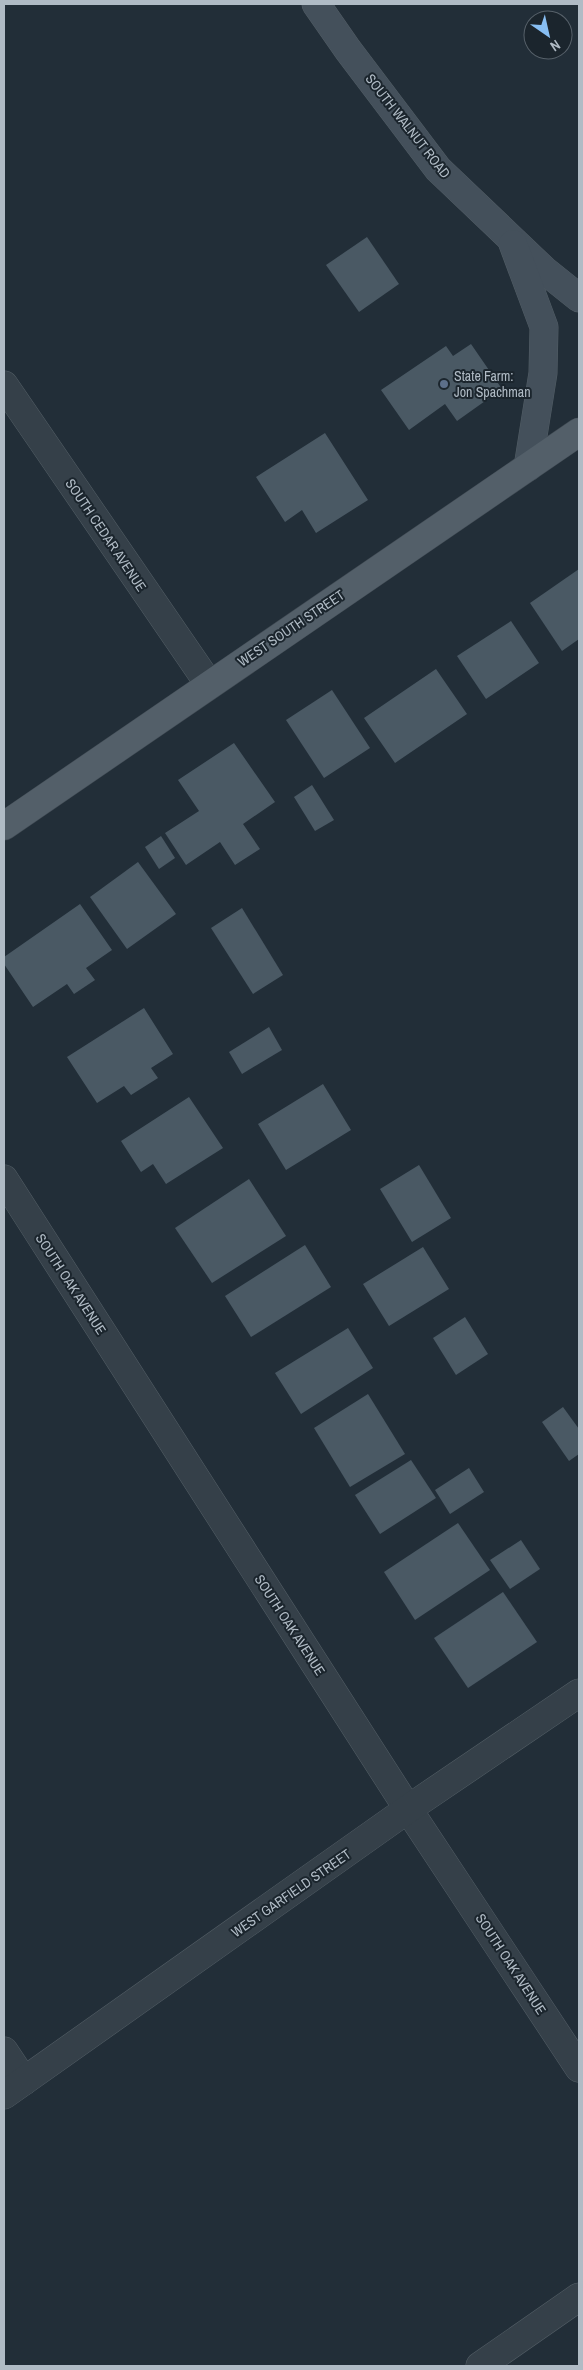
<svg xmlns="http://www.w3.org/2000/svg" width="583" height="2370" viewBox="0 0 583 2370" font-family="'Archivo Narrow',sans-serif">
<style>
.building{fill:#4a5964}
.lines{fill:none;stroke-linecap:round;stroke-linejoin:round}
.street-casing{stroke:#535e66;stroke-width:29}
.secondary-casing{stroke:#535e66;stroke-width:29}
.primary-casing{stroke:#3f4952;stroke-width:29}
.street{stroke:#354049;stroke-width:28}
.secondary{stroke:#44505b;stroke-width:28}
.primary{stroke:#535f69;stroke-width:28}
.service-dot{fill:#5c6f8a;stroke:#1b252d;stroke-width:2}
.labels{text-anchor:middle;stroke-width:4;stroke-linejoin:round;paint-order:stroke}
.street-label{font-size:14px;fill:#b0bbc5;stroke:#1b252d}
.poi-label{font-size:14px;fill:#b0bbc5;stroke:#1b252d;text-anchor:start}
</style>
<rect width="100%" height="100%" fill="#222e38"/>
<!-- building -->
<g class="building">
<path d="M367,237L399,284L359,312L326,265Z"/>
<path d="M471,344L502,389L457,421L445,404L409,430L381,390L446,346L453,356Z"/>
<path d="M325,433L368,500L316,533L302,510L285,522L256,477Z"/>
<path d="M579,569V639L562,651L530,603Z"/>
<path d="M511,621L539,663L486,699L457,656Z"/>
<path d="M436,669L467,714L395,763L364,718Z"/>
<path d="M332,690L370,748L324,778L286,720Z"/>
<path d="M234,743L275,802L243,824L260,849L235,865L220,842L186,865L165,833L199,811L178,780Z"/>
<path d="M312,785L334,820L315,831L294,797Z"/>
<path d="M161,836L175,858L159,869L145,847Z"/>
<path d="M138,862L176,914L127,949L90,897Z"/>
<path d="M80,904L112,950L86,968L95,980L74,994L67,984L33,1007L4,964V957Z"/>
<path d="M242,908L283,975L253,994L211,928Z"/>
<path d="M144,1008L173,1054L151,1068L158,1078L131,1095L124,1086L97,1103L67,1057Z"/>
<path d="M269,1027L282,1050L242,1074L229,1052Z"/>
<path d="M323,1084L351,1130L286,1170L258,1124Z"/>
<path d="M189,1097L223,1148L166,1184L153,1164L141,1172L121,1141Z"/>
<path d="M419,1165L451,1218L412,1242L380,1189Z"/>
<path d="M249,1179L286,1236L212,1283L175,1228Z"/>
<path d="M305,1245L331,1287L251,1337L225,1296Z"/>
<path d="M423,1247L449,1289L389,1326L363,1284Z"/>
<path d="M465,1317L488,1354L456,1375L433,1338Z"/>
<path d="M348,1328L373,1368L301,1414L275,1373Z"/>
<path d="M368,1394L405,1454L350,1487L314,1428Z"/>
<path d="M563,1407L579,1429V1454L569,1461L542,1422Z"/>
<path d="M411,1460L436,1498L380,1534L355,1495Z"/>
<path d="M469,1468L484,1492L450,1514L435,1490Z"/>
<path d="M458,1523L490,1570L415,1620L384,1572Z"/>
<path d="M521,1540L540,1569L510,1589L490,1560Z"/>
<path d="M503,1592L537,1642L468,1688L434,1638Z"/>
</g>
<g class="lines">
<!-- street casing -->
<g class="street-casing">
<g id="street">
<path d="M4,385L209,684"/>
<path d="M4,1179L408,1809L579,2068"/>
<path d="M4,2051L24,2081"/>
<path d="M4,2095L408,1809L579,1693"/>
<path d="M480,2366L579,2297"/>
</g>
</g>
<!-- secondary casing -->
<g class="secondary-casing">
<g id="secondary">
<path d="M316,4L348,50L438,169L544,270L579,298"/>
<path d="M513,244L544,327L543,373L528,467"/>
</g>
</g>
<!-- primary casing -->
<g class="primary-casing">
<path id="primary" d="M4,826L579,432"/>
</g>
<!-- street -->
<use href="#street" class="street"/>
<!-- secondary -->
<use href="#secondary" class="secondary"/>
<!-- primary -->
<use href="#primary" class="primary"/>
</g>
<!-- markers -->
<circle class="service-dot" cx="444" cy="384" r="5"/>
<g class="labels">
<!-- street labels -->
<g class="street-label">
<text transform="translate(408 126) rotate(52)" y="5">SOUTH WALNUT ROAD</text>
<text transform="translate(106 535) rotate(56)" y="5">SOUTH CEDAR AVENUE</text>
<text transform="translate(291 628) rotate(-34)" y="5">WEST SOUTH STREET</text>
<text transform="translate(71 1284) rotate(57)" y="5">SOUTH OAK AVENUE</text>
<text transform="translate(290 1625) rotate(57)" y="5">SOUTH OAK AVENUE</text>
<text transform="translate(291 1893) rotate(-35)" y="5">WEST GARFIELD STREET</text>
<text transform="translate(511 1964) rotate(57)" y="5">SOUTH OAK AVENUE</text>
</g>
<!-- poi labels -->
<g class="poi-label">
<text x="454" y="381">State Farm:<tspan x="454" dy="16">Jon Spachman</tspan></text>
</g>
</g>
<!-- border -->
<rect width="583" height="2370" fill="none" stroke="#b0bbc5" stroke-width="10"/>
<!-- north arrow -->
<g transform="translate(548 35) rotate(146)"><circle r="24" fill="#1b252d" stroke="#57616a"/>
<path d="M0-4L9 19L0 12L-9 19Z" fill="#87bef3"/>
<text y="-8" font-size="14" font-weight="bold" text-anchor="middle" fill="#b0bbc5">N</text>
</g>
</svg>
